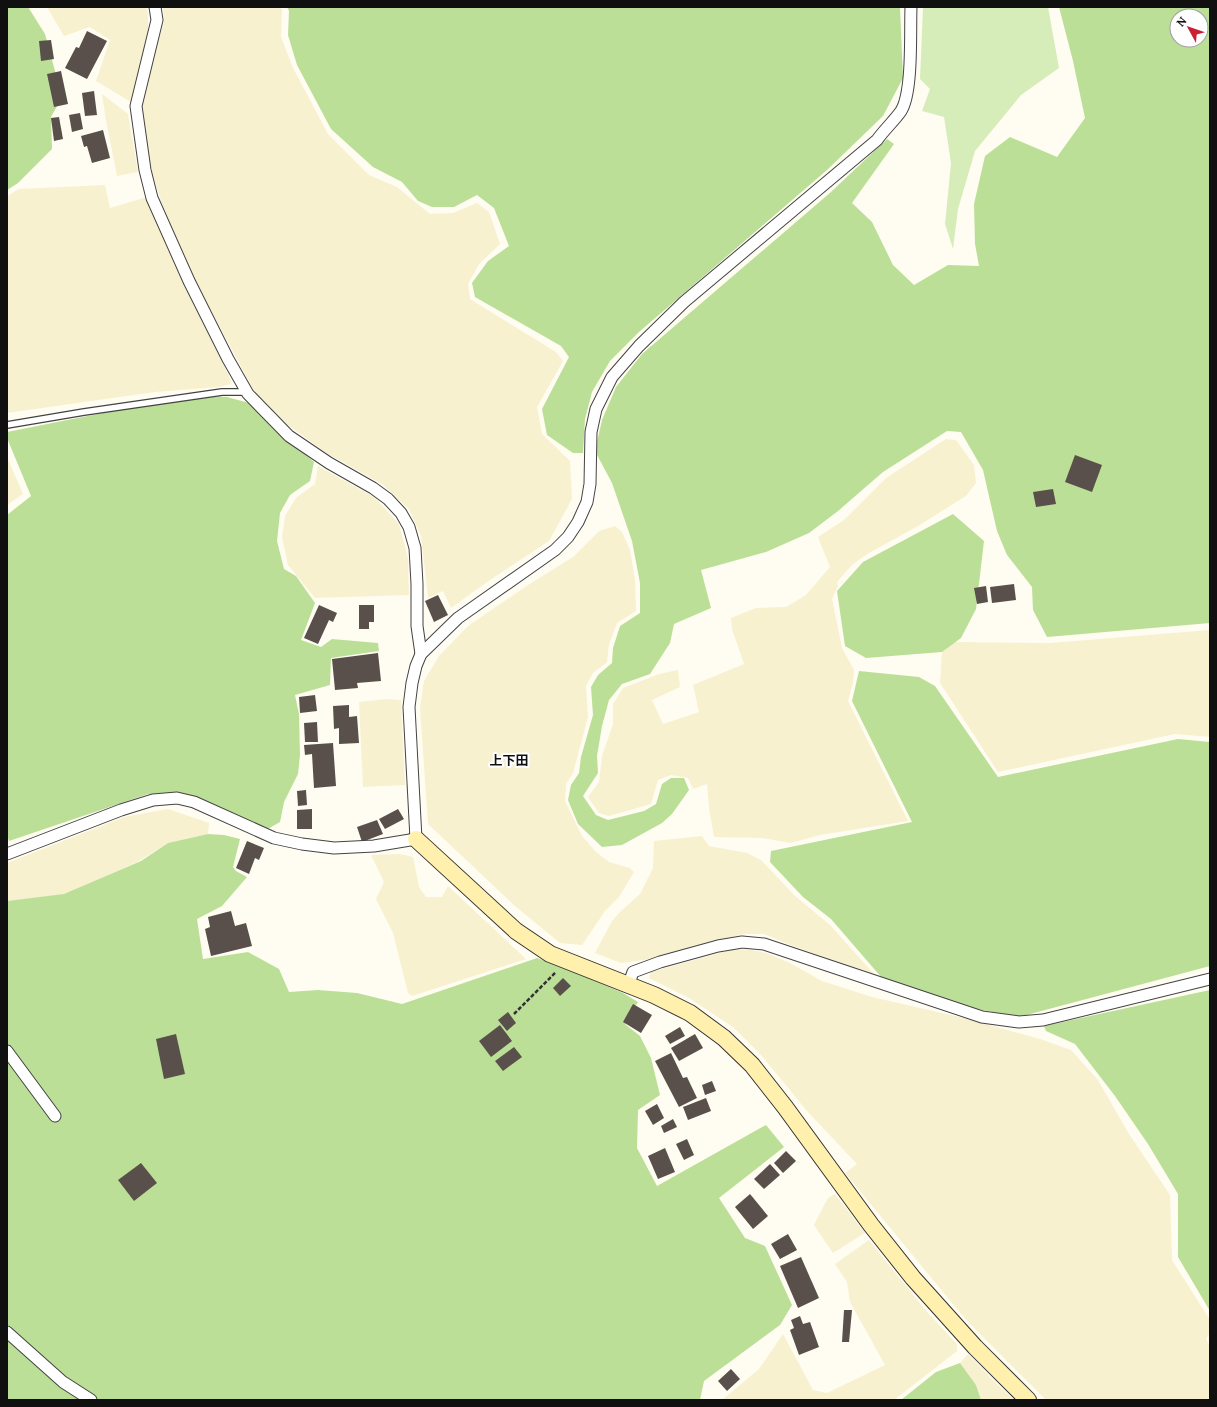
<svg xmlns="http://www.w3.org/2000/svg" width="1217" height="1407" viewBox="0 0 1217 1407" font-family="Lora,'Noto Sans JP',serif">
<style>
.farmland{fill:#f7f1d0}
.green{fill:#d7edb9}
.forest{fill:#bcdf97;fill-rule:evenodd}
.building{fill:#59504b}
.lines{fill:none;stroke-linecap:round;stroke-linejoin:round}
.lane-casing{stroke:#434343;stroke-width:8}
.street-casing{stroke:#434343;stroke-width:13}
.secondary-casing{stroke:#323232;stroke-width:18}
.path{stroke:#323232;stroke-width:2.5;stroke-dasharray:4 2;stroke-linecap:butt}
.lane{stroke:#fff;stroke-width:5.5}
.street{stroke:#fff;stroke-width:11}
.secondary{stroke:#fff0ad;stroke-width:16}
.labels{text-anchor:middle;stroke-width:4;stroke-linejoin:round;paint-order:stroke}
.neighbourhood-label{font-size:13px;font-weight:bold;fill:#101010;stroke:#fff}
</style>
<rect width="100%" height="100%" fill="#fffcf2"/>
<!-- farmland -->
<g class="farmland">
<path d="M47,7H146L148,14V34L131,102L96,81L110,40L90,27L64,36Z"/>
<path d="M163,7H280L282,10L281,37L293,68L328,134L369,175L397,187L430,214L453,213L477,203L489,212L500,244L479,264L468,284L470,299L556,352L563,361L537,407L542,434L570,461L572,499L549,541L490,580L451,608L443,591L428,598L421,536L409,509L382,484L328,454L278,418L254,391L191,273L162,204L147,158L139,104L164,22Z"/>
<path d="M102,94L128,114L138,172L117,176L106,121Z"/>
<path d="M105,185L110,208L147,197L179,274L229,376L231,384L219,387L155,392L7,413V196L19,189Z"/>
<path d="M946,439L956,440L974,465L976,483L966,496L918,526L867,554L852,565L837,582L838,586L832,599L842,648L854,670L853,682L848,701L908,821L820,835L790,843L763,838L714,837L709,808L707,784L693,789L688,778L671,775L658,780L651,804L609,816L599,813L588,797L599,782L602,756L613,724V704L623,688L659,674L678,670L680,687L652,700L663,724L699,712L693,685L744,664L732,629L731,618L756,608L786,607L806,595L830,567L818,537L844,520L886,478Z"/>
<path d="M7,457L23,494L7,505Z"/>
<path d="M318,466L374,497L399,524L408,558L409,595L315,598L288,565L282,537L285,516L296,498L315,484Z"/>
<path d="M615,526L622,532L630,550L635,580L636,611L617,623L609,644L607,662L593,673L586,686L588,717L573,773L566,784L565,801L582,836L596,852L609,862L630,868L634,872L619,897L605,911L582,945L560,943L515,906L428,824L420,708L424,681L439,656L468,626L528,585L573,557L599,531Z"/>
<path d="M1210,630V737L1175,734L998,772L940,683L942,652L955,642L1050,643Z"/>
<path d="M387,699L401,700L405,785L363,787L359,702Z"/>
<path d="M168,809L209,823L208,834L168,843L137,862L64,895L7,901V863L124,817Z"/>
<path d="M702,836L709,846L747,853L761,860L794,895L830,925L875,975H870L783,942L764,934H743L644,960L621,963L595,953L612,921L620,912L640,894L653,868L654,841Z"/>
<path d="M400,854L413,857L419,887L426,897H442L448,886L526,959L412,996L408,993L393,933L376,899L384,882L371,855Z"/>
<path d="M734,949L752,950L766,953L790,963L822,981L872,997L968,1019L1040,1039L1071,1050L1098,1080L1129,1134L1170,1195L1172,1260L1210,1320V1333L1206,1339L1210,1346V1400H1046L967,1321L845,1173L857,1164L807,1111L761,1055L733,1027L689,998L649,978L651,972Z"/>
<path d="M835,1194L865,1233L833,1253L814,1225L828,1198Z"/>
<path d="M869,1240L927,1312L957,1344V1351L894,1400H722L759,1369L783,1334L813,1390L827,1393L885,1365L850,1302L847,1282L835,1264Z"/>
<path d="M968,1354L997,1384L1014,1400H981L976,1385L960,1363Z"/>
</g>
<!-- green -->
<path class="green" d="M923,7H1048L1059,68L1021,95L975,151L958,209L953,249L945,224L951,163L944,117L922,111L930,89L920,79Z"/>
<!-- forest -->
<g class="forest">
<path d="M7,7H28L45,34L62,97L51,117L52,149L18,183L7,190Z"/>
<path d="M287,7H900L903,78L883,116L827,170L639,332L610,361L592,392L585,419L583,453H573L547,435L542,409L569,357L561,346L475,297L472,283L488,261L509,246L494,208L477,195L454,207H432L418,201L402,182L373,167L331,129L297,65L288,35L289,11Z"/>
<path d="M1059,7H1210V623L1047,637L1033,610L1032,587L1007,555L997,531L983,470L961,432L947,431L883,472L838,511L809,533L766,552L701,570L711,608L674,624L670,643L650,674L622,684L609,700L602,726L597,756L598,773L583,796L596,815L608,820L644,811L656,804L662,784L671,778H684L689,790L672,814L662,823L622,845L602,847L578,824L568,800L571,785L579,773L581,757L593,715L591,687L598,675L612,663L613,648L620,626L640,613V583L632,541L612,483L595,451L602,420L616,387L642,354L831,192L887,139L894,144L852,203L872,222L893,265L914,285L948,265L979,266L975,244L974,204L985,156L1010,137L1057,157L1085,118L1073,61ZM1177,16H1201V40H1177Z"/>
<path d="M211,396L227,397L249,403L262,417L314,462L310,481L290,495L280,513L277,541L284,569L296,576L315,603L301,640L321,647L332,639L378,643L379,651L331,658L330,685L295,695L299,714L300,755L298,774L284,802L280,822L266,830L180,793L148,794L9,841L7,835V515L31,496L7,438V432L128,408Z"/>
<path d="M953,514L984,541L976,609L961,638L942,652L866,658L845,646L837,591L863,562Z"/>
<path d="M859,671L919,677L935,686L998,777L1178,739L1210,742V966L1019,1017L977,1009L882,978L831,919L803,897L770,862L771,851L912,822L852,701Z"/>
<path d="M208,834L224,835L240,839L233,867L236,871L247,877L222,906L197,919L203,959L248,952L279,969L289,992L318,990L357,993L402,1004L537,958L591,979L623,993L638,1002L625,1024L640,1036L651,1058L660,1095L638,1110L637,1148L657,1186L766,1125L784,1147L719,1198L745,1238L765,1246L792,1305L780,1325L704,1381L700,1400H7V901L64,894L141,861L168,843Z"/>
<path d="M1210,990V1311L1178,1257V1194L1148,1144L1115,1096L1075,1044L1046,1031L1044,1026Z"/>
<path d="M960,1363L976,1385L981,1400H901L936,1372Z"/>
</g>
<!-- building -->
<g class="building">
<path d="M87,31L107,41L87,79L65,68L76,47L79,48Z"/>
<path d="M51,40L54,59L41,61L39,41Z"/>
<path d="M61,71L68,104L54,107L47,74Z"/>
<path d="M94,91L97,115L85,116L82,93Z"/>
<path d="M80,113L83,129L72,132L69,115Z"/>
<path d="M59,117L63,139L54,141L51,118Z"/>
<path d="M103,130L110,158L92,163L87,146L84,147L81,136Z"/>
<path d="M1075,455L1102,465L1092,492L1065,482Z"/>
<path d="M1053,489L1056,504L1036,507L1033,492Z"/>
<path d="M1014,584L1016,600L992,603L990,587Z"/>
<path d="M986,586L988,602L977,604L974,588Z"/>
<path d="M438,595L448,615L434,622L425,601Z"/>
<path d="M319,605L337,613L333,622L329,620L318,644L304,638Z"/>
<path d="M359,605H374V622H369V629H359Z"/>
<path d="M378,653L381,681L357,683L358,688L335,690L332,659Z"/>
<path d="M315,695L317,711L300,713L299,697Z"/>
<path d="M349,705V717L357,716L359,743L339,744V728L334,729L333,706Z"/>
<path d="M317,722L318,742H305L304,723Z"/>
<path d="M333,743L336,786L314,788L312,754L305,755L304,745Z"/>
<path d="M306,790L307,805L298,806L297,791Z"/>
<path d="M312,809V829H297V810Z"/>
<path d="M398,809L404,819L385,829L379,819Z"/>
<path d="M377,820L383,834L362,842L357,827Z"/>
<path d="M247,841L264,848L259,860L255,858L249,874L236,868Z"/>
<path d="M231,911L235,926L246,923L252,946L211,956L205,929L210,927L208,917Z"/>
<path d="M563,978L571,986L560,996L553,988Z"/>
<path d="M633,1004L652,1015L641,1033L623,1022Z"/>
<path d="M508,1012L516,1023L507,1031L498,1020Z"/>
<path d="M500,1025L512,1041L491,1057L479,1041Z"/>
<path d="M680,1027L685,1036L670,1044L665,1036Z"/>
<path d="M176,1034L185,1074L164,1079L156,1039Z"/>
<path d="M695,1034L703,1048L679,1061L671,1048Z"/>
<path d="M514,1047L522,1057L503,1071L495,1061Z"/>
<path d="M671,1053L683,1078L687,1077L697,1098L679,1107L655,1061Z"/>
<path d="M712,1081L716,1091L705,1095L702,1085Z"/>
<path d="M706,1098L711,1111L688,1120L683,1107Z"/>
<path d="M657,1104L664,1118L653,1125L645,1111Z"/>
<path d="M673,1119L677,1127L664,1133L661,1126Z"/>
<path d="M687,1139L694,1155L684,1160L676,1144Z"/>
<path d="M665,1148L675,1172L658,1179L648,1156Z"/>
<path d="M786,1151L796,1161L783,1173L774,1163Z"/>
<path d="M141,1163L157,1183L134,1201L118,1180Z"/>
<path d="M770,1164L780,1175L764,1189L754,1179Z"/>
<path d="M750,1194L768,1216L753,1229L735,1207Z"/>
<path d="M788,1234L797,1250L780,1259L771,1244Z"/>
<path d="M801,1257L819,1298L798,1308L780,1266Z"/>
<path d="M844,1310H852L849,1342H842Z"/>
<path d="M800,1316L803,1324L810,1322L819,1347L799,1355L790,1330L794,1328L791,1320Z"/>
<path d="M731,1369L740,1379L727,1391L718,1381Z"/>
</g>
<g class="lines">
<!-- lane casing -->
<g class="lane-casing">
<path id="lane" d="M7,425L84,412L222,392H242L246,393"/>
</g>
<!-- street casing -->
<g class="street-casing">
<g id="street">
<path d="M155,7L157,20L136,106L145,170L152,198L189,281L228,359L248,394L289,436L329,463L373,488L388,499L401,513L409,527L415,548L417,584V626L421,654"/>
<path d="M7,854L121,810L153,800L177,798L194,802L274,838L302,844L334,848L374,846L416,839L409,707L412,683L416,666L421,654L458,618L555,550L568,537L578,522L587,502L590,484L591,432L596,409L612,377L639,346L684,302L877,140C884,130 894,121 901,111C913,92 910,32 911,7"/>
<path d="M628,986L633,972L660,962L718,946L742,942L764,944L982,1017L1019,1022L1043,1020L1210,979"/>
<path d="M7,1051L55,1116"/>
<path d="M7,1332L63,1382L91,1400"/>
</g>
</g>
<!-- secondary casing -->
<g class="secondary-casing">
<path id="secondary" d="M416,839L516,931L550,954L654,995L690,1013L724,1038L752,1065L785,1107L871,1225L913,1278L975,1347L1028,1400"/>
</g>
<!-- path -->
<path class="path" d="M514,1014L556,972"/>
<!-- lane -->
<use href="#lane" class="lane"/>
<!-- street -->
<use href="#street" class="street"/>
<!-- secondary -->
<use href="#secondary" class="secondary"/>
</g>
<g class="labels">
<!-- neighbourhood labels -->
<g class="neighbourhood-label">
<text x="509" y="765">上下田</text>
</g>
</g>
<!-- border -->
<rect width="1217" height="1407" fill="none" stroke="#101010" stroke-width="16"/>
<!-- north arrow -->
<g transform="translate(1189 28) rotate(310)"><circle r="19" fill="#ffffff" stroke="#9f9f9f"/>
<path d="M0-3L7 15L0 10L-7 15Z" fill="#ca1e32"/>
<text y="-6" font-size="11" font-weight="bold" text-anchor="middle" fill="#101010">N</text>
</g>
</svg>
